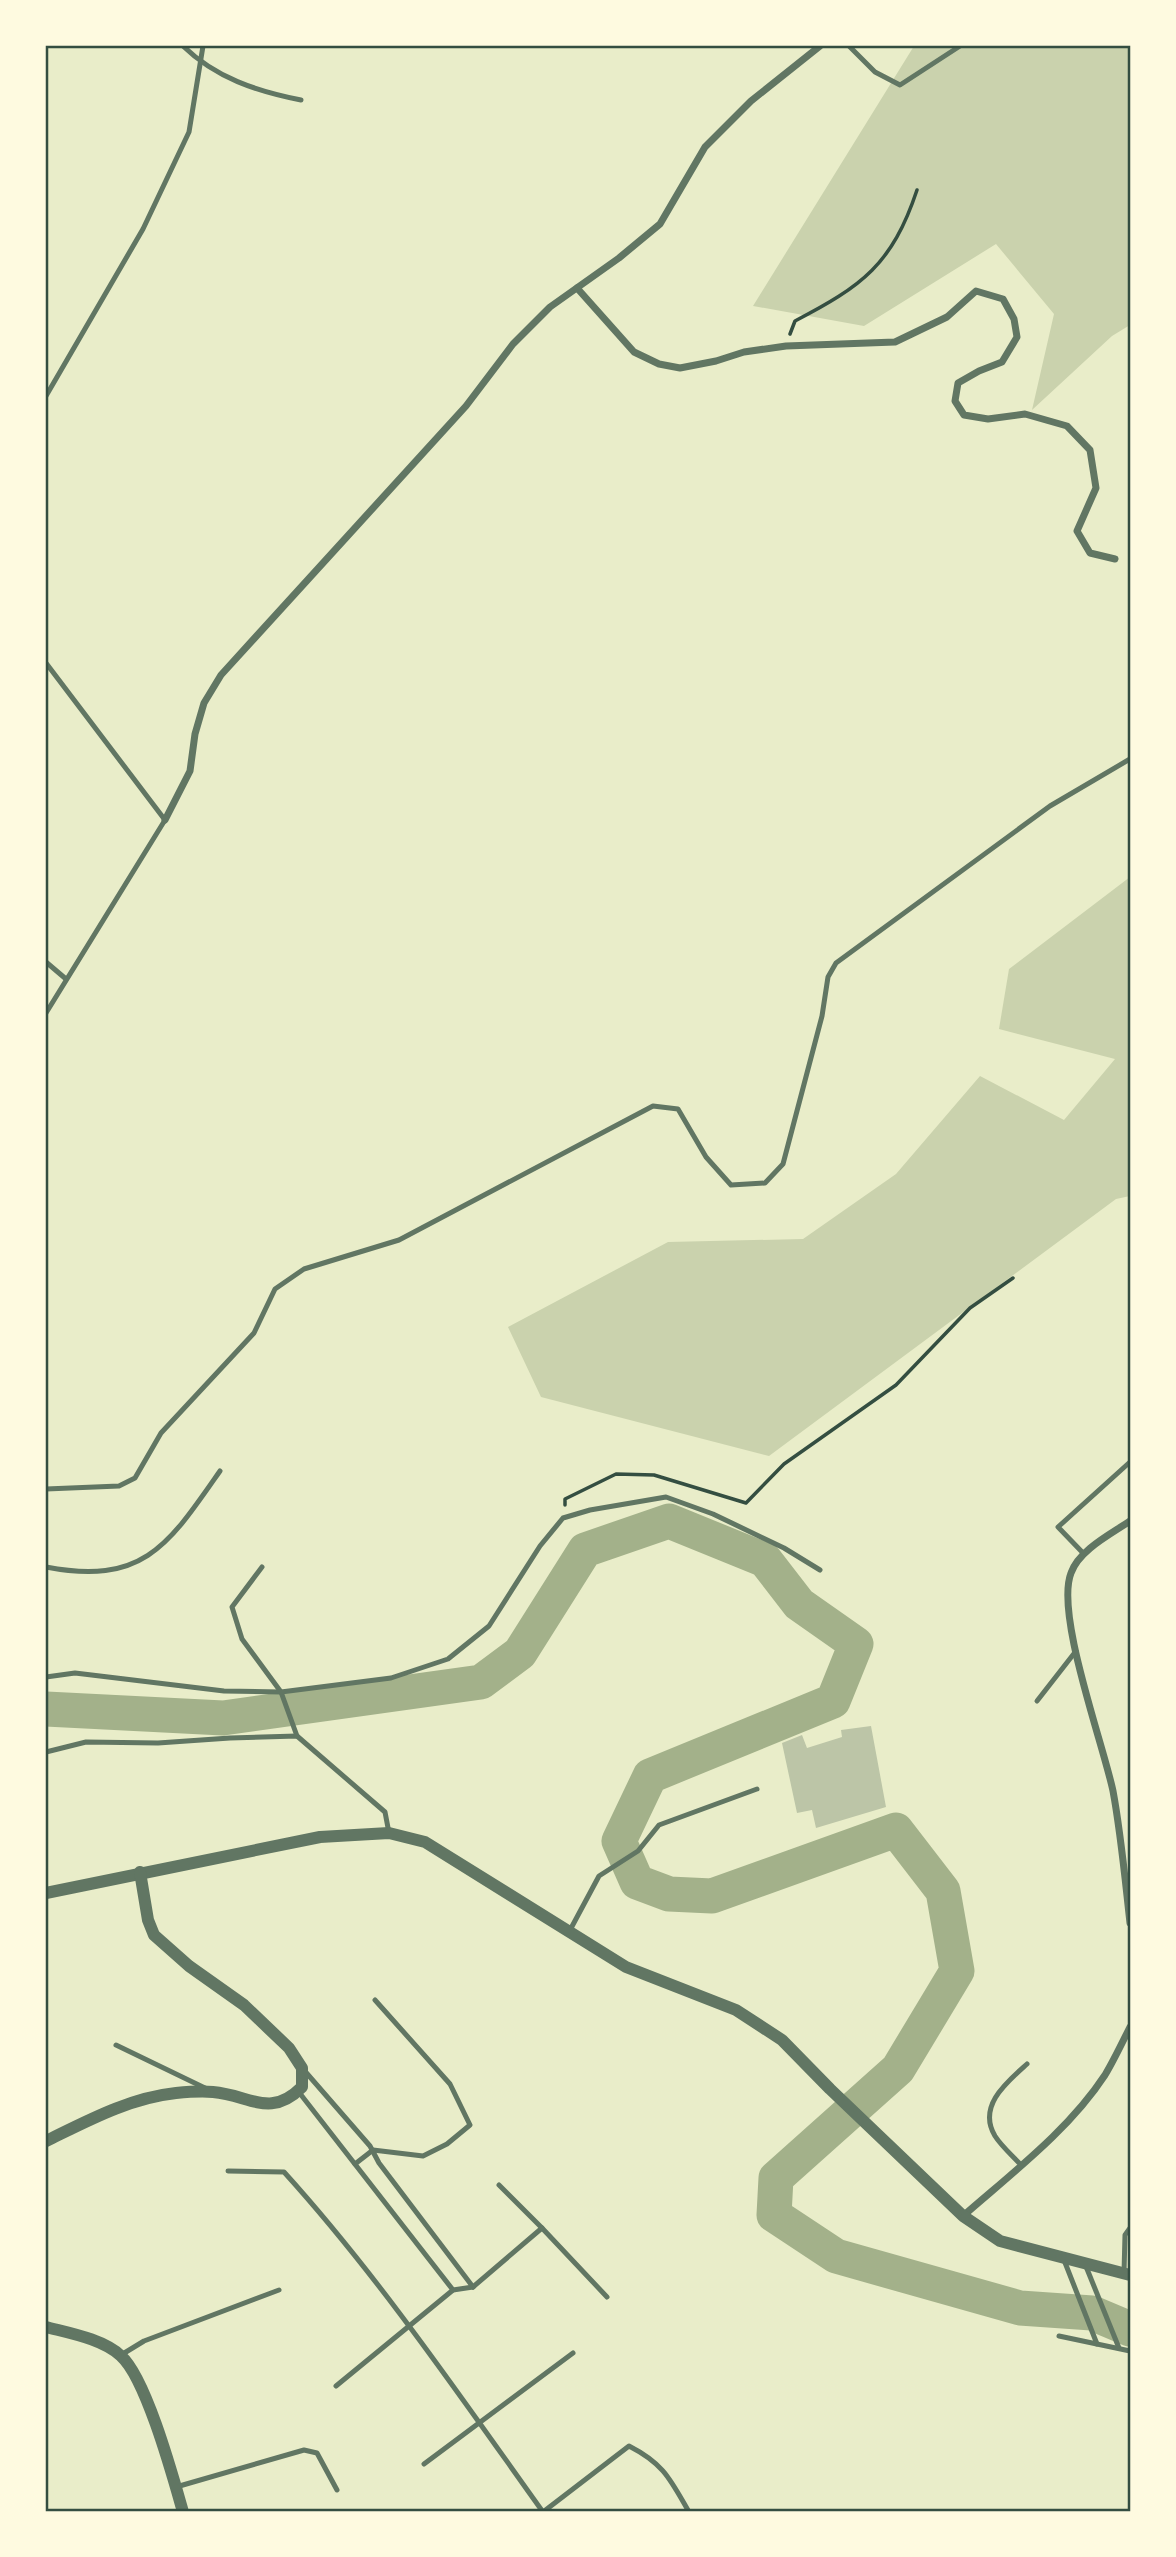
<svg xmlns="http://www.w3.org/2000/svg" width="1176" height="2557" viewBox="0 0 1176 2557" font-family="'Varela Round',sans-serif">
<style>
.green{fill:#cad2ad}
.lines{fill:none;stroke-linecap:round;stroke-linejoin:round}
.river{stroke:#a3b18a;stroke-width:35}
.building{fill:#bcc5a7}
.path{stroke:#344e41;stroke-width:3.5}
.service{stroke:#617663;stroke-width:5}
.minor{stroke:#617663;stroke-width:7}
.tertiary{stroke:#617663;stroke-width:12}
.neatline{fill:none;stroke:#344e41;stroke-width:2.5}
</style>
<rect width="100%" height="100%" fill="#e9edc9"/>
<!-- green -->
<g class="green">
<path d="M914,46H1130V325L1112,336L1032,410L1054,314L996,244L864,326L753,306Z"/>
<path d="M1130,877V1196L1116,1199L769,1456L541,1397L508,1327L668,1242L803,1239L896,1174L980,1076L1064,1120L1115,1059L999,1029L1009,969Z"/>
</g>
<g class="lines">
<!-- river -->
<path class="river" d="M46,1709L223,1718L481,1682L520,1653L585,1550L669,1521L765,1560L799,1604L856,1644L833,1701L650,1776L619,1841L637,1882L669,1894L712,1896L896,1830L943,1891L957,1971L898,2069L776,2178L774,2215L836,2256L1020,2308L1092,2313L1130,2329"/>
</g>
<!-- building -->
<path class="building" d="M871,1726L886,1807L816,1828L812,1810L797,1813L782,1743L802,1735L807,1748L842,1737L841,1730Z"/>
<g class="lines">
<!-- path -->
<g class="path">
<path d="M790,334L795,321C862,286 892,265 917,190"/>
<path d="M565,1505V1499L616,1474L654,1475L746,1503L784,1464L896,1385L970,1308L1013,1278"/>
</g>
<!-- service -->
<g class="service">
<path d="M183,46C216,78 256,91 301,100"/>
<path d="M849,46L875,72L900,85L960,46"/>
<path d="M46,396L143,229L189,132L203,46"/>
<path d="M46,663L165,820L46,1013"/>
<path d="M46,962L66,979"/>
<path d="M46,1489L119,1486L135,1478L161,1433L254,1333L275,1289L304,1269L399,1240L653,1106L678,1109L706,1157L731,1185L765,1183L783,1164L822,1016L828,977L836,963L1050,806L1130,759"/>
<path d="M1084,1554L1058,1527L1130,1462"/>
<path d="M46,1567C144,1586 169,1544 220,1471"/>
<path d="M262,1567L232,1607L242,1639L281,1692L297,1736"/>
<path d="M46,1677L75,1673L224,1691L281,1692L391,1678L448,1659L489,1626L540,1546L563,1518L590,1510L666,1497L713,1514L784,1548L820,1570"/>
<path d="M1037,1701L1076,1651"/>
<path d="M46,1752L86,1742L158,1743L230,1738L297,1736L385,1812L389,1833"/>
<path d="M569,1932L599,1876L638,1851L659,1825L757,1789"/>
<path d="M116,2045L205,2088"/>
<path d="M303,2069L370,2146L379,2163L473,2287"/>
<path d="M298,2091L453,2290"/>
<path d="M355,2164L373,2150L423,2156L447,2144L470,2125L450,2084L375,2000"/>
<path d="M1021,2165C1013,2156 1002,2147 995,2136C977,2106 1007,2082 1027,2064"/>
<path d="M228,2171L284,2172C379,2277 460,2396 543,2512"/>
<path d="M499,2185L542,2228"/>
<path d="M1064,2260L1097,2344"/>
<path d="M1085,2264L1119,2348"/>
<path d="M1124,2273L1125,2235L1130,2228"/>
<path d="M473,2287L542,2228L607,2297"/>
<path d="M1059,2336L1130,2351"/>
<path d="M121,2355L144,2341L279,2290"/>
<path d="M336,2386L453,2290L473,2287"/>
<path d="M424,2464L573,2353"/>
<path d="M176,2487L304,2450L317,2453L337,2490"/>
<path d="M543,2512L629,2446C664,2464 670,2479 689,2512"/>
</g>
<!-- minor -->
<g class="minor">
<path d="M577,288L634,352L659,364L680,368L716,361L744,352L786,346L895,342L947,317L976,291L1003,299L1014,319L1017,337L1002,362L979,371L958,383L955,401L964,415L988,419L1025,414L1067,426L1090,450L1096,488L1077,531L1090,553L1115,559"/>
<path d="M165,820L190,771L195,734L204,703L221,675L466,406L513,344L550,307L619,258L660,224L705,147L751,101L820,46"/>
<path d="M1130,1521C1111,1534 1079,1550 1071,1573C1055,1614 1103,1743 1113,1791C1121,1834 1125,1879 1130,1923"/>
<path d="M963,2216C1012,2173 1069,2130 1105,2075C1114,2060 1122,2043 1130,2027"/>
</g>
<!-- tertiary -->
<g class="tertiary">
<path d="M46,1893L320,1837L389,1833L425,1842L626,1967L736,2010L782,2040L830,2089L963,2216L1000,2241L1130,2275"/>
<path d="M46,2141C87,2121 129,2098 176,2093C187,2092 201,2091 213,2092C250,2095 270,2119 302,2087V2068L289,2048L244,2005L189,1966L154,1935L148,1920L140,1872"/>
<path d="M46,2327C69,2333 103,2339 121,2356C146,2378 173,2477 183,2512"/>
</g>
</g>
<!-- border -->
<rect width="1176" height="2557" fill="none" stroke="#fefae0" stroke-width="94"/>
<rect x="47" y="47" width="1082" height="2463" class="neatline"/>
</svg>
